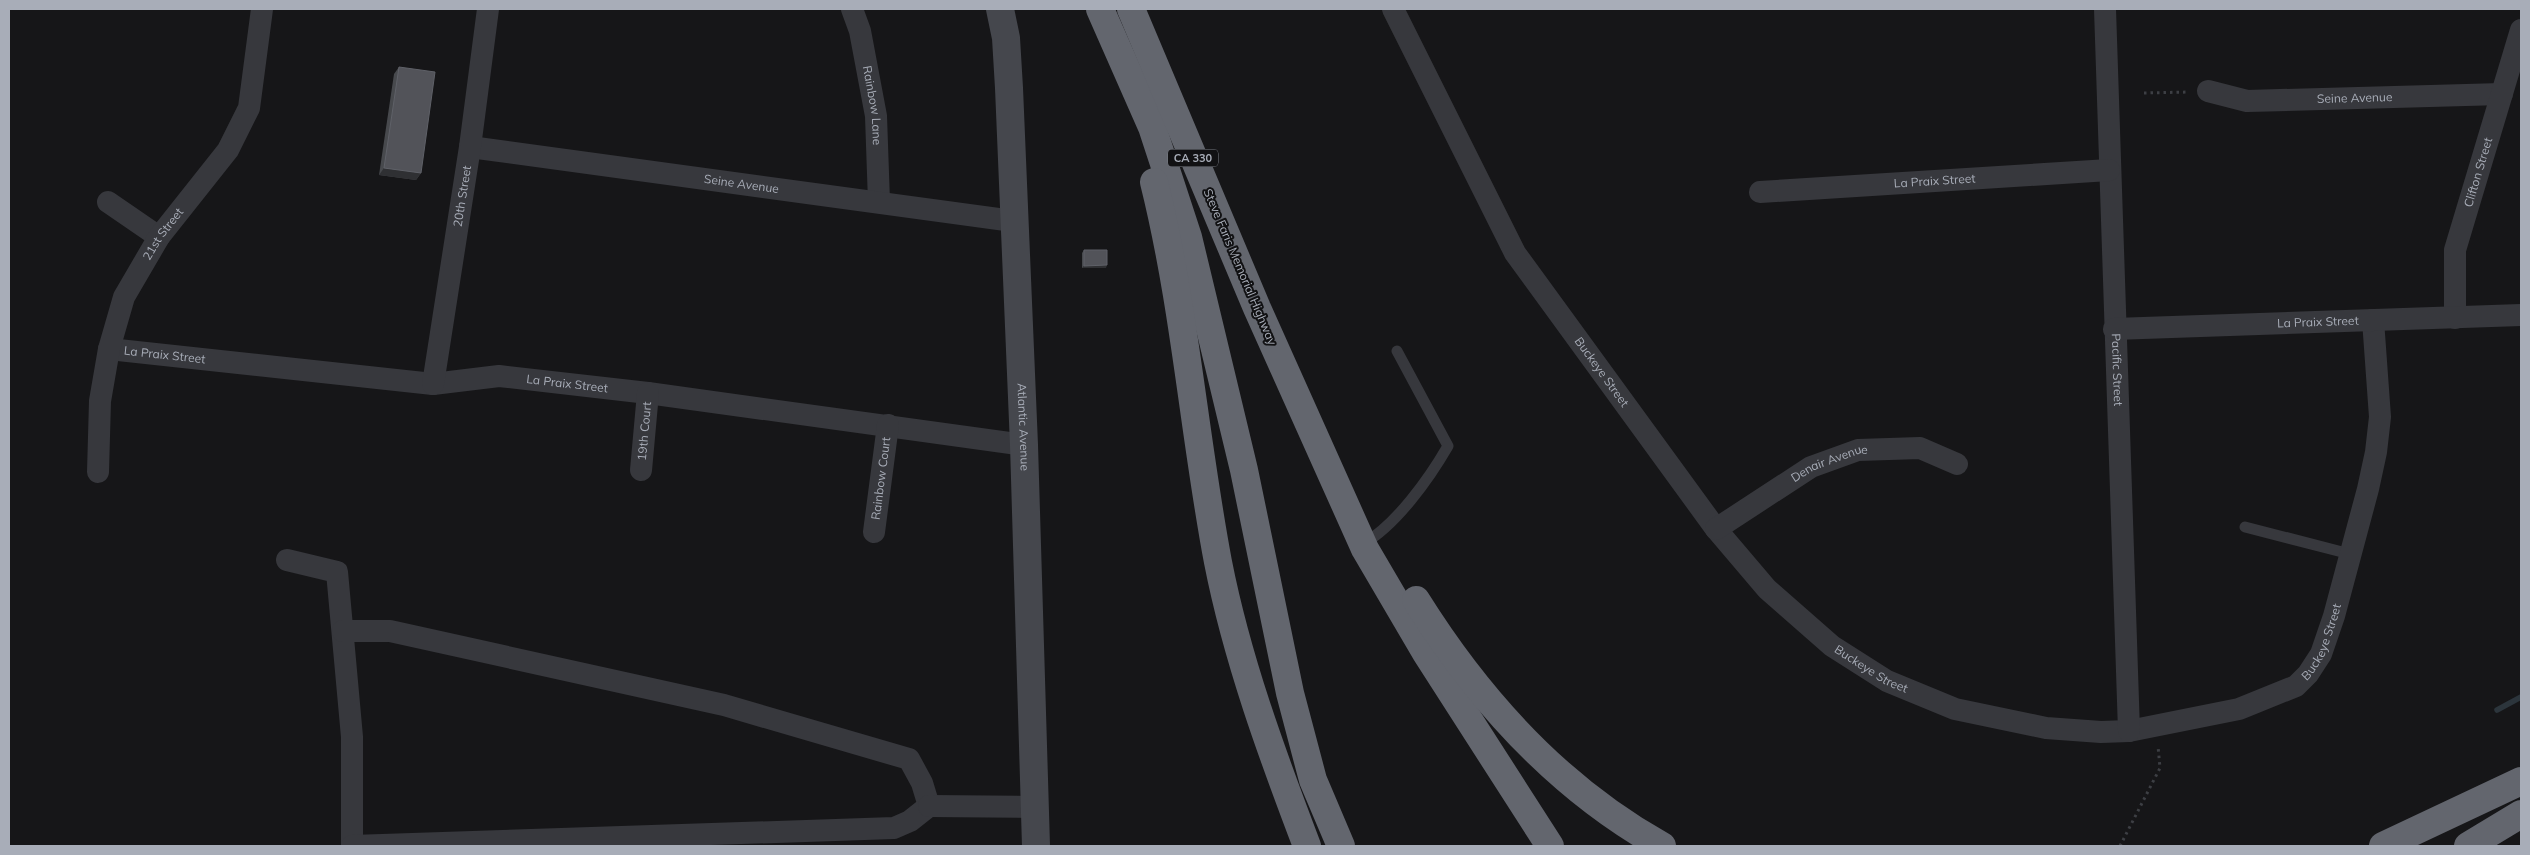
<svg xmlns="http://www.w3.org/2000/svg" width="2530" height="855" viewBox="0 0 2530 855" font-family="Mulish,sans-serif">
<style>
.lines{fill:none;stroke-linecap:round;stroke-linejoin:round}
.stream{stroke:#2c353c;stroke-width:5.5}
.path{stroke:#3d3f44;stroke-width:3;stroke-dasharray:2.5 4;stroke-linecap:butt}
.lane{stroke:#37383d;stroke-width:11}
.street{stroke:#37383d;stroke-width:22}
.secondary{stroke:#45474d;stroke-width:28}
.highway{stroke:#63666e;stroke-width:28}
.wall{fill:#47494d}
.shaded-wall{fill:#2f3033}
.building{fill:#525359;stroke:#5f6168}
.labels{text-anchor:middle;stroke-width:4;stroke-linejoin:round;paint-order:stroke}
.shield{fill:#111113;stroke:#7b7e86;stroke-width:1}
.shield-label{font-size:11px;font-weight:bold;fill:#a8adb8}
.street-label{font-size:12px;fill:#a8adb8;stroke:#111113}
</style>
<rect width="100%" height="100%" fill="#161618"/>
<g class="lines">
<!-- stream -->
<path class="stream" d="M2497,710L2521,697"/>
<!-- path -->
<g class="path">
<path d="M2144,93L2189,92"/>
<path d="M2120,846L2160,768L2158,746"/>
</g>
<!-- lane -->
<g class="lane">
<path d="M2245,527L2350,554"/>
<path d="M1363,544C1396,525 1429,479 1448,446L1397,351"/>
</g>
<!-- street -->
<g class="street">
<path id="s1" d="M852,9L860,31L876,116L879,202"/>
<path id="s2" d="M1393,9L1515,253L1716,529L1767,589L1832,646L1887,681L1955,709L2046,728L2101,732L2129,731L2239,709L2296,686L2308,674L2321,654L2334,616L2368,489L2376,452L2380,417L2373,320"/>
<path id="s3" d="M2105,9L2129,731"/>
<path id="s4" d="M2208,91L2247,101L2502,94"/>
<path id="s5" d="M470,147L1013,221"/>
<path id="s6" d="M1760,192L2109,170"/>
<path d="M108,202L159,237"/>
<path id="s7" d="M2455,318V250L2521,30"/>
<path id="s8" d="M2114,329L2521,315"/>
<path id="s9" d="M109,349L433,384L499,376L648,393L1024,445"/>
<path id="s10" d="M433,384L470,147L488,9"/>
<path id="s11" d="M641,470L648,393"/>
<path id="s12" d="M98,472L100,401L109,349L124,297L159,237L228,150L249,108L262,9"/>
<path id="s13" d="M1716,529L1811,467L1858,450L1920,448L1957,464"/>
<path id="s14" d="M874,532L888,425"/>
<path d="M287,560L337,572L352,737V846"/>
<path d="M343,631H390L724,705L909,759L922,783L929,806L910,821L894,828L352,846"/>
<path d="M929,806L1035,807"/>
</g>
<!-- secondary -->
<path class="secondary" id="s15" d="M1000,9L1006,38L1009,88L1024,445L1036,846"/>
<!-- highway -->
<g class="highway">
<path d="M1100,9L1152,127L1188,237L1244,470L1290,693L1313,780L1341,846"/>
<path d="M1131,9L1257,308L1365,549L1426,653L1550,846"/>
<path d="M1154,182C1185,306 1194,436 1218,562C1237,659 1272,754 1307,846"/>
<path d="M1416,600C1478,699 1558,788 1662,846"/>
<path d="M2383,846L2521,781"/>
<path d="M2468,846L2521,814"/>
</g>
</g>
<!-- wall -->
<g class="wall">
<path d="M399,67L421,173L416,180L379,175L394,74Z"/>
<path d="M1084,250L1106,268H1082V253Z"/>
</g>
<!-- shaded-wall -->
<g class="shaded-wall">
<path d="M384,168L421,173L416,180L379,175Z"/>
<path d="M1107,265L1106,268H1082L1084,266Z"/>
</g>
<!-- building -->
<g class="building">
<path d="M399,67L435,72L421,173L384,168Z"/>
<path d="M1084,250H1107V265L1084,266Z"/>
</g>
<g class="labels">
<!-- shield labels -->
<rect class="shield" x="1168" y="149.5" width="50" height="17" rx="4"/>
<g class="shield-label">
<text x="1193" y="162">CA 330</text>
</g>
<!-- street labels -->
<g class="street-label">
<text dy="4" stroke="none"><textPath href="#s4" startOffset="148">Seine Avenue</textPath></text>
<text dy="4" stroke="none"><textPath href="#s1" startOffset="99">Rainbow Lane</textPath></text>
<text dy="4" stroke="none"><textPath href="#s7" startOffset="149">Clifton Street</textPath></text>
<text dy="4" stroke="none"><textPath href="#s6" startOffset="175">La Praix Street</textPath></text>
<text dy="4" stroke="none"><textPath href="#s5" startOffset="274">Seine Avenue</textPath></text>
<text dy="4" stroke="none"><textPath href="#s10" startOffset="190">20th Street</textPath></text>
<text dy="4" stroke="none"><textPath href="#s12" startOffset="252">21st Street</textPath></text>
<text transform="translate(1240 267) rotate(67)" y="4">Steve Faris Memorial Highway</text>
<text dy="4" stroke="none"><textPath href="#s8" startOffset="204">La Praix Street</textPath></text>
<text dy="4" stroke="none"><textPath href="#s9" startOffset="56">La Praix Street</textPath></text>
<text dy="4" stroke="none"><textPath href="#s3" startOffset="361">Pacific Street</textPath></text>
<text dy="4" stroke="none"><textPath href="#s2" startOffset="420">Buckeye Street</textPath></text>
<text dy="4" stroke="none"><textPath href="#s9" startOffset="461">La Praix Street</textPath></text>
<text dy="4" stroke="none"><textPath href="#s15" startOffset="419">Atlantic Avenue</textPath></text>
<text dy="4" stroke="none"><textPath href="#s11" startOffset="39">19th Court</textPath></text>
<text dy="4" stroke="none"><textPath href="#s13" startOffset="132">Denair Avenue</textPath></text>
<text dy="4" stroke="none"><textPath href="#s14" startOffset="54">Rainbow Court</textPath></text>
<text dy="4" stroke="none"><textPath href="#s2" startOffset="1320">Buckeye Street</textPath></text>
<text dy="4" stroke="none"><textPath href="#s2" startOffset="825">Buckeye Street</textPath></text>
</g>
</g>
<!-- border -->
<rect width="2530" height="855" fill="none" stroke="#a8adb8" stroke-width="20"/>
</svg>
